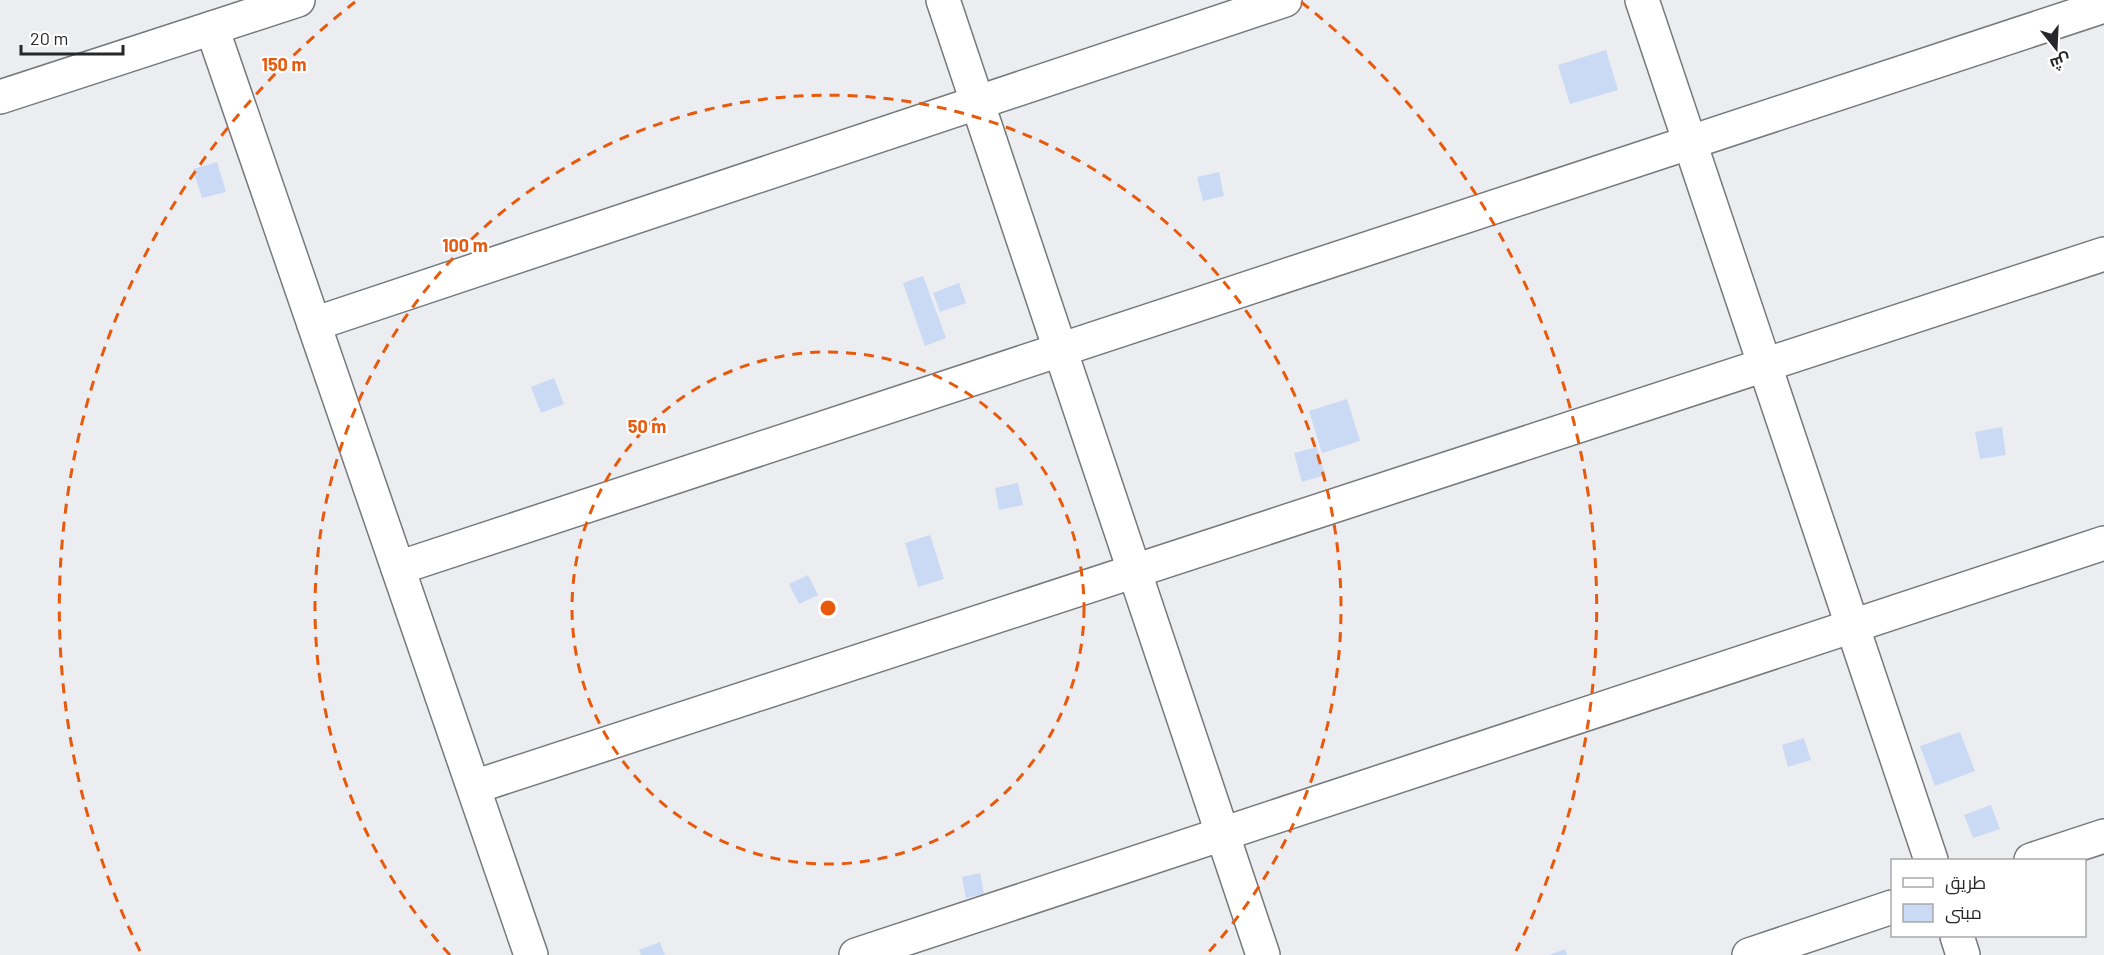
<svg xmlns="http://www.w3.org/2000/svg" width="2104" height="955" viewBox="0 0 2104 955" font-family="Barlow,Cairo,sans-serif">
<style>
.building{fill:#cbdaf4}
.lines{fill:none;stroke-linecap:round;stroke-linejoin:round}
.minor-casing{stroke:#76787b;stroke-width:36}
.tertiary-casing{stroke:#76787b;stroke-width:36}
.minor{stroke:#fff;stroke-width:33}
.tertiary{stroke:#fff;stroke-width:33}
.ring{fill:none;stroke:#e8590c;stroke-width:3;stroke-dasharray:10 8}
.centre{fill:#e8590c;stroke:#fff;stroke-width:3}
.ring-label{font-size:18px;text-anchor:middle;font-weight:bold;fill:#e8590c;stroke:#fff;stroke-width:4.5;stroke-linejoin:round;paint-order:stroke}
</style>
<rect width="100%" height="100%" fill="#ebedf1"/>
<!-- building -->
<g class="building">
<path d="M1606,50L1618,90L1570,104L1558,65Z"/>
<path d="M217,162L226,192L202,198L193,169Z"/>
<path d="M1219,172L1224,196L1203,201L1197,177Z"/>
<path d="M923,276L946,338L925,346L903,283Z"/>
<path d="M959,283L966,303L940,312L933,293Z"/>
<path d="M554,378L564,404L541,413L531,387Z"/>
<path d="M1347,399L1360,441L1322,453L1309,411Z"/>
<path d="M2002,427L2006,455L1980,459L1975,432Z"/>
<path d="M1317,447L1325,475L1302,482L1294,453Z"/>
<path d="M1018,483L1023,505L999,510L995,488Z"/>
<path d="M930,535L944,579L918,587L905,543Z"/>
<path d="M808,575L818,595L799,604L789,584Z"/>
<path d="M1960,732L1975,771L1935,786L1920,746Z"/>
<path d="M1804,738L1811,760L1788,767L1782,745Z"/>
<path d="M1991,805L2000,829L1973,838L1964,815Z"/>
<path d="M980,873L984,894L966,898L962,877Z"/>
<path d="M660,942L665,955H641L639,950Z"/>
<path d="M1565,949L1567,955H1549Z"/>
</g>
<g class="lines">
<!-- minor casing -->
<g class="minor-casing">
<g id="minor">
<path d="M943,0L1263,955"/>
<path d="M1642,0L1931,860"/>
<path d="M212,28L531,955"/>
<path d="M314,324L1285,0"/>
<path d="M398,568L2104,6"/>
<path d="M474,787L2104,254"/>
<path d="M2031,860L2104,836"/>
<path d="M1957,936L1963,955"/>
<path d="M856,955L2104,543"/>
<path d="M1749,955L1892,907"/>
</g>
</g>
<!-- tertiary casing -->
<g class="tertiary-casing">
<path id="tertiary" d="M0,97L298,0"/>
</g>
<!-- minor -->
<use href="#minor" class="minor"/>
<!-- tertiary -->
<use href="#tertiary" class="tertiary"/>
</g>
<!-- distance rings -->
<g class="ring">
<circle cx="828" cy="608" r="256"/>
<path d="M450 955A513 513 0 1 1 1206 955"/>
<path d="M140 951A769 769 0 0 1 355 2M1301 2A769 769 0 0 1 1516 951"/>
</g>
<circle cx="828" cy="608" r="9" class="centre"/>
<g class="ring-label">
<text x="284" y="71">150 m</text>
<text x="465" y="252">100 m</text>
<text x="647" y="433">50 m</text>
</g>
<!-- legend -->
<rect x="1891" y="859" width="195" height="78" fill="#ffffff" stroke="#a8a9a9" stroke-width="1.5"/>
<rect x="1903" y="878" width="30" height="9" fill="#ffffff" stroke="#a8a9a9" stroke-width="1.5"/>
<text x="1945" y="889" font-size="18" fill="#262728">طريق</text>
<rect x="1903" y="904" width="30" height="18" fill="#cbdaf4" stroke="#a8a9a9" stroke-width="1.5"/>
<text x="1945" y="919" font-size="18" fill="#262728">مبنى</text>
<!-- north arrow -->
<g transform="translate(2056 48) rotate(162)" stroke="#ffffff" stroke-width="4.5" paint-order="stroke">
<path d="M0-4.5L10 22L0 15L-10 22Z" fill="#262728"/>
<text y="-9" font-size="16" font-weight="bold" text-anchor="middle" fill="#262728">ش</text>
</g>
<!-- scale -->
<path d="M21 45v9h102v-9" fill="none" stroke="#262728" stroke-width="3"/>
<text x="30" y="45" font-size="18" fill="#262728" stroke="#ffffff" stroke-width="4.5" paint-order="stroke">20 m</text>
</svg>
